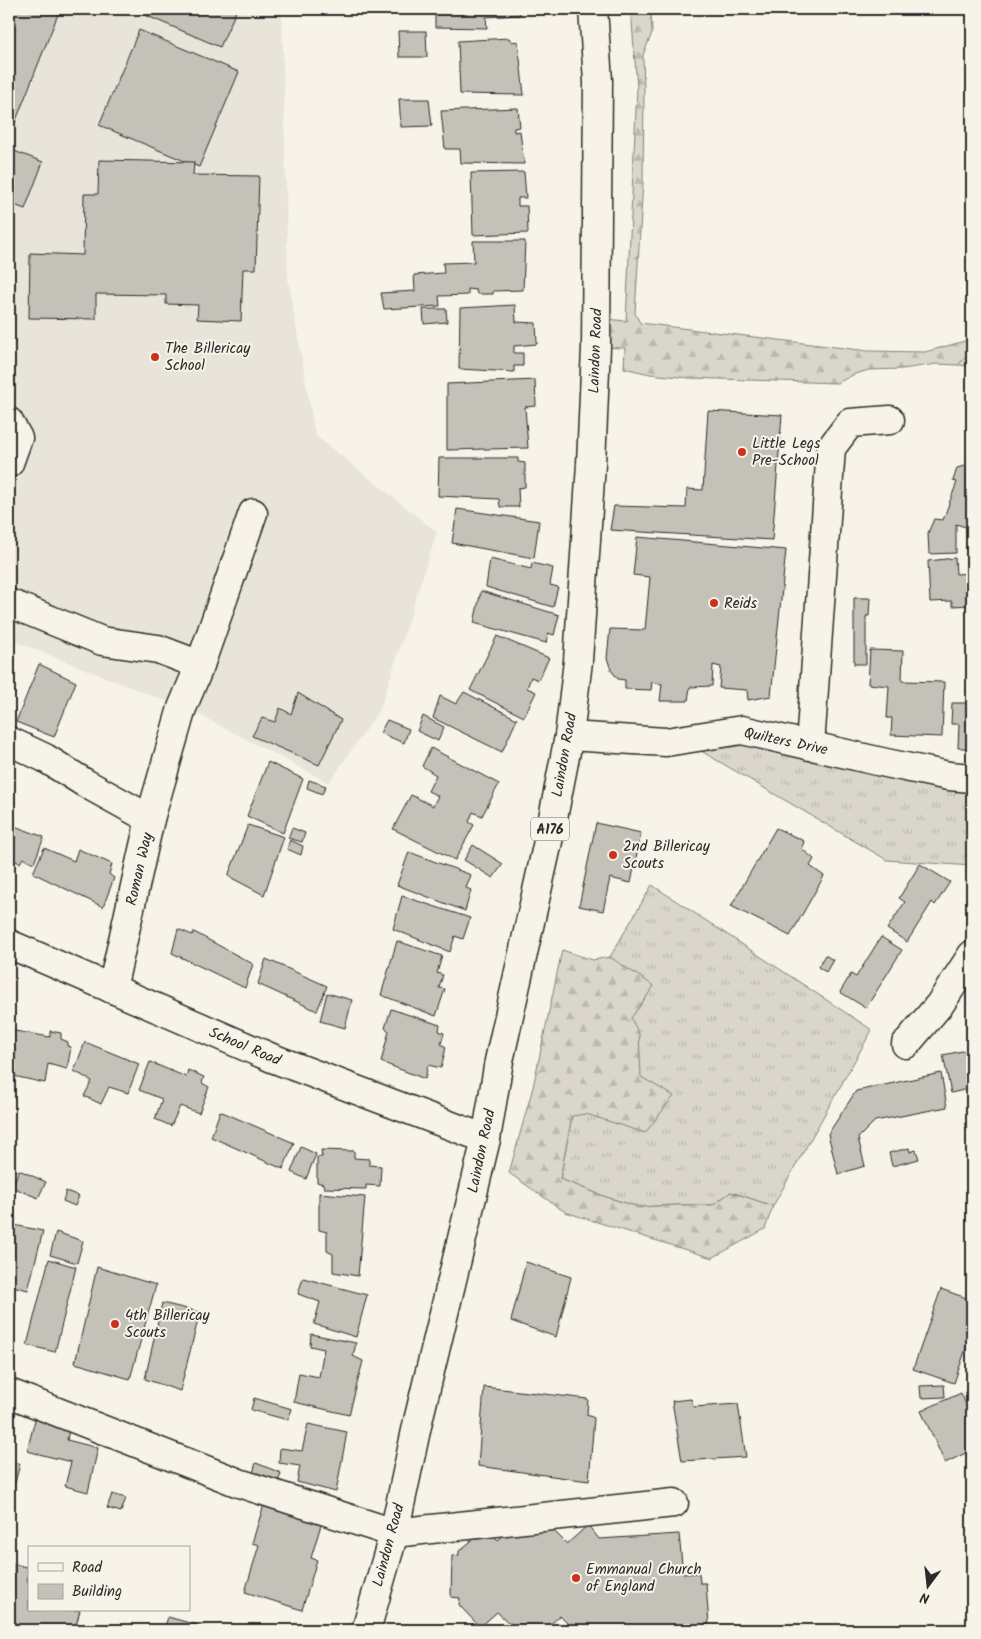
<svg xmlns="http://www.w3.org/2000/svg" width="981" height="1639" viewBox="0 0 981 1639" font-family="Kalam,sans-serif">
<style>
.built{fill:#e8e4da}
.grass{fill:url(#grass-tufts);stroke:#82807c}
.forest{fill:url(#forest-firs);stroke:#82807c}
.building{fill:#c4c1b9;stroke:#2b2b2b}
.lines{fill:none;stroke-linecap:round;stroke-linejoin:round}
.minor-casing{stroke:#2b2b2b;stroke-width:31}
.major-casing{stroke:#2b2b2b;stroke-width:31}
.minor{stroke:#f7f3e8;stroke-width:28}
.major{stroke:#f7f3e8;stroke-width:28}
.poi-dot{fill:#c8321e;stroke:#f7f3e8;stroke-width:2}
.labels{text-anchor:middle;stroke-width:4;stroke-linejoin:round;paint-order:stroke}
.shield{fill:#f7f3e8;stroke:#686764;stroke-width:1}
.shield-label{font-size:14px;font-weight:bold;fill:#2b2b2b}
.poi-label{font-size:15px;fill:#2b2b2b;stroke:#f7f3e8;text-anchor:start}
.street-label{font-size:15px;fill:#2b2b2b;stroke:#f7f3e8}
</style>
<defs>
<pattern id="grass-tufts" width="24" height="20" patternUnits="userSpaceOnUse" patternTransform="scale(1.25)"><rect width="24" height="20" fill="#dad6cc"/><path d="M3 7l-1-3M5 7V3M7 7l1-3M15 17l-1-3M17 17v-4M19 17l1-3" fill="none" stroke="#bbb8af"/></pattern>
<pattern id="forest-firs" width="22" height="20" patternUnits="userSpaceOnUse" patternTransform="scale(1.25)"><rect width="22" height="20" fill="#dad6cc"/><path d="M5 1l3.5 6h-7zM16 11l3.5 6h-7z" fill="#bbb8af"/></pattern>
</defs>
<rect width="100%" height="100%" fill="#f7f3e8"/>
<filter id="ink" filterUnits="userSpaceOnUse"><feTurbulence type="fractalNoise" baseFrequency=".02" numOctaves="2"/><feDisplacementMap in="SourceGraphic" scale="10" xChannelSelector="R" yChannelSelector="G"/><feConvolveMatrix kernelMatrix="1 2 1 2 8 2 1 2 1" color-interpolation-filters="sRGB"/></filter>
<g filter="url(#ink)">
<!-- built -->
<g class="built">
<path d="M9,9H282L288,279L315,435L437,532L380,709L329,783L196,713L9,639Z"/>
<path d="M972,1621V1630H816L902,1625Z"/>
</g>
<!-- grass -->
<g class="grass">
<path d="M972,351V366L958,365Z"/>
<path d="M744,741L972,786V866L887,860L696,748Z"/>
<path d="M652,885L872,1030L773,1206L731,1192L713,1205H677L639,1207L606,1197L560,1179L590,1020L610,957Z"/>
</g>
<!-- forest -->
<g class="forest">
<path d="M631,9H651L652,33L643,55L644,92L643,181L635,313L640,323L868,351L925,352L965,341L972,336V351L958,365L937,364L902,369L869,370L855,374L837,383L689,378L650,374L624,368L625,348L596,347V318L626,321L637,88Z"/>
<path d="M562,950L593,960L610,957L654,986L631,1018L639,1034L641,1077L674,1096L645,1133L586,1114L572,1116L560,1179L606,1197L639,1207L677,1205H713L731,1192L773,1206L765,1229L712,1258L565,1212L509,1173L533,1087Z"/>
</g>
<!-- building -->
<g class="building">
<path d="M9,9H60L9,138Z"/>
<path d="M131,9H237L220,47Z"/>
<path d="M441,9H520V15L486,17L487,28L435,27V15L441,14Z"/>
<path d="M139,30L239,72L199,167L99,125Z"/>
<path d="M398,31H426L427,57H399Z"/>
<path d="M509,38L512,42L518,41L524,95L460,94L458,41Z"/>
<path d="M399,99H429L432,126L401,127Z"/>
<path d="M518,108L520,127L514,128V132L520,131L524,164L461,163L460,149H445L441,111Z"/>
<path d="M9,149L43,162L25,209L9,203Z"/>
<path d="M99,160L194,162L193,175L259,176L256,269H243L241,321L197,319L198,305L166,304V295L96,294V319L29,318L30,253L83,255L84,194H98Z"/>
<path d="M524,172L526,198H518V206H527L528,233L473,235L471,173Z"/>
<path d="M473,241H525L523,290L493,291V294H477L476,290L468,289V295L439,296L440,306L384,309L381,293L415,291L414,275L444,273L443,263L474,262Z"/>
<path d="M515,305L516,322L536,323L537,344L514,346V353H523V366H514V372L459,369L460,308Z"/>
<path d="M423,309H446L447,322L424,324Z"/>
<path d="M535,380L536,406L525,407L528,448L447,450V384Z"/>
<path d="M708,411L782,415L772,540L610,530L614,506L686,508L687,489L703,490Z"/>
<path d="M439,458H518V462L525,463V487L518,488L519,507H500L499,499L438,496Z"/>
<path d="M964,466L970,470L967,484L972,486V529L956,524V553L929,554L928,533L934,519L943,520L957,482L953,481L957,468Z"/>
<path d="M457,509L539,521L534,558L452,543Z"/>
<path d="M637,537L786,550L771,696L748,700L747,690L719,688L721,667L713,665L712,686L690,687L688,701H660L662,684L652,682L651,690L625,689V680L618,679L611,670L607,658L610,629L645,630L650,577L633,575Z"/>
<path d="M955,558L956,574L972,573V605L952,606V601L930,602L928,561Z"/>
<path d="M490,559L531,569L532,563L553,568L550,585L558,587L553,607L486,587Z"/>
<path d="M481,591L559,615L554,635L548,633L546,643L474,623Z"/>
<path d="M854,598H870L869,616H866V664H854Z"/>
<path d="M497,636L549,658L538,680L531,677L527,688L536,692L524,717L470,690Z"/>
<path d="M870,650L903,651L902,681L944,682L942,737L891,735L892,718H887L889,686L868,684Z"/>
<path d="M39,664L76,682L54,737L16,722Z"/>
<path d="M464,692L517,719L502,752L433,718L440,696L456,704Z"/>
<path d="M298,693L341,720L319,765L252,736L262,718L275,722L280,708L291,714Z"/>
<path d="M952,703H972V748H958L959,724H951Z"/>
<path d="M423,716L444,727L438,741L417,731Z"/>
<path d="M387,720L409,729L404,743L380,733Z"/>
<path d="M431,748L499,784L482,816L473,812L469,822L474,825L455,860L393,829L411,795L433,806L438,796L428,791L436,775L422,766Z"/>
<path d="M268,762L303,779L283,833L247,816Z"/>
<path d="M309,780L326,786L322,794L307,788Z"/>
<path d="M596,823L641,833L631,883L610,878L603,911L579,906Z"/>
<path d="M9,824L44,837L34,863L23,858L20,863L9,858Z"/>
<path d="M248,825L284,837L264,895L228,876Z"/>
<path d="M292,828L305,833L302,842L288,838Z"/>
<path d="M776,828L804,841L802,849L814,859L810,866L824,876L790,936L731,906Z"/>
<path d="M290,840L303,846L301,855L287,849Z"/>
<path d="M473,845L503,864L493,878L464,860Z"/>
<path d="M44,848L74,861L78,849L112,864L109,874L114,878L103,907L33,873Z"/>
<path d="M409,852L471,875L466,888L471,890L465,911L397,885Z"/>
<path d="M920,864L950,882L935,905L932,902L907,942L887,929L905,902L899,898Z"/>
<path d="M402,896L470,918L463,939L455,936L450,952L393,929Z"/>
<path d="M178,929L192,935L194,932L253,964L245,988L172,953Z"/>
<path d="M881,937L902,950L866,1008L840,992L851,974L856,977Z"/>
<path d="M397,941L442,956L437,973L443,975L439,988L445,989L436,1016L381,995Z"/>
<path d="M825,955L833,960L826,972L818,967Z"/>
<path d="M266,959L327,986L317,1011L258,984Z"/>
<path d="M327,993L352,1000L345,1028L320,1021Z"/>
<path d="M391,1009L440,1025L439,1031L444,1033L441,1044L446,1047L441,1068L428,1065L425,1079L381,1062L389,1031L385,1028Z"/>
<path d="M9,1030L50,1037V1031L61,1033V1039L68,1042L67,1046L71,1047L67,1069L48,1064L45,1083L9,1075Z"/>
<path d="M85,1042L139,1064L128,1093L109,1087L101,1104L84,1096L92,1081L74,1071Z"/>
<path d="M972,1049V1088L951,1093L943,1055Z"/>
<path d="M150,1062L186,1077L188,1070L204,1077L202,1083L209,1087L199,1113L180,1106L171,1126L155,1119L162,1099L139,1090Z"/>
<path d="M941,1073L947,1107L875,1121L858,1138L865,1166L838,1174L828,1134L856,1091Z"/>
<path d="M220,1111L294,1143L283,1169L211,1137Z"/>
<path d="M301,1147L316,1154L306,1179L291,1172Z"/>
<path d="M909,1148L910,1152L916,1150L919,1159L892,1166L889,1153Z"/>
<path d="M321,1150L354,1151V1158L369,1159V1165L381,1166L380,1186L366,1185V1189L324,1188L323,1184L317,1182V1157H322Z"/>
<path d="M19,1170L46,1182L38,1198L12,1187Z"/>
<path d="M66,1191L79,1196L75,1206L63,1201Z"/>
<path d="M319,1193L365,1197L358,1276L333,1272V1254L327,1251V1232L319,1230Z"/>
<path d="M9,1224L43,1231L28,1290L9,1285Z"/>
<path d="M56,1232L83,1241L77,1263L50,1255Z"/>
<path d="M49,1259L76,1267L55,1352L27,1345Z"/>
<path d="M526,1262L571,1277L556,1337L511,1321Z"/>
<path d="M97,1267L156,1285L130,1379L75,1363Z"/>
<path d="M303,1278L367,1295L356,1337L314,1324L320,1302L298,1294Z"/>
<path d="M941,1289L972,1300V1331L954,1383L913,1369Z"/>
<path d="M162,1303L200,1312L180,1391L145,1379Z"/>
<path d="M311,1334L356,1343L353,1356L363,1361L349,1415L294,1402L299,1373L319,1377L324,1349L310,1346Z"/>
<path d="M944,1385L945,1397L921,1398L920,1386Z"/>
<path d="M484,1387L588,1399L587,1415L594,1418L589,1481L478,1466Z"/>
<path d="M961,1393L972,1418V1450L945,1463L921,1411Z"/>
<path d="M254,1398L292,1409L288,1420L251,1410Z"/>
<path d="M691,1399L693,1407L738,1404L746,1457L682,1461L672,1401Z"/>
<path d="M36,1416L70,1424L67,1440L98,1448L88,1492L65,1486L71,1462L27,1451Z"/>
<path d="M308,1424L347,1432L336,1492L297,1482L300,1466L279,1463L280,1448L302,1451Z"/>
<path d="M9,1460L20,1464L9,1505Z"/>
<path d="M256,1463L281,1473L277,1485L252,1476Z"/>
<path d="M112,1494L126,1498L121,1512L107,1508Z"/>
<path d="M265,1501L323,1518L311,1558L317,1560L302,1610L245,1592L259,1545L252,1543Z"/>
<path d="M588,1525L599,1539L679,1534L683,1574L699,1573L700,1583H706L709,1625L646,1630H574L560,1616L547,1627L510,1624L497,1612L480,1627L459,1605L460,1598L451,1597L452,1556L459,1555V1551L486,1529L498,1540L512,1528L553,1530L567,1544Z"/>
<path d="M9,1562L29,1568L27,1582H29V1610H80L75,1630H9Z"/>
<path d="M168,1617L215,1630H164Z"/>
</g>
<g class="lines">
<!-- minor casing -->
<g class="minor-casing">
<g id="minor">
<path d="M9,422L18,438L9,463"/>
<path d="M9,603L102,641L158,649L200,665"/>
<path d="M569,736L666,742L742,730L886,763L949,776L972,778"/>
<path d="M9,741L45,758L85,783L150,819L112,989"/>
<path d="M810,746L831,448L850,423L890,420"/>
<path d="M150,819L182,708L200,665L253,513"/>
<path d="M9,944L272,1058L486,1139"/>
<path d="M906,1044L940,1004L972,955"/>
<path d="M9,1393L239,1483L394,1533L674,1503"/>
</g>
</g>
<!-- major casing -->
<g class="major-casing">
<path id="major" d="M366,1630L394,1533L418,1421L486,1139L499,1061L551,828L569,736L578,661L591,464L596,347L598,81L593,9"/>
</g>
<!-- minor -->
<use href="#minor" class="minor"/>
<!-- major -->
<use href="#major" class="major"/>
</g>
</g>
<!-- markers -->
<g class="poi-dot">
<circle cx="155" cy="357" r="5"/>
<circle cx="742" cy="452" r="5"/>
<circle cx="714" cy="603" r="5"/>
<circle cx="613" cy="855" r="5"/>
<circle cx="115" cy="1324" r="5"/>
<circle cx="576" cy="1578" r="5"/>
</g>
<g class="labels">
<!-- shield labels -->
<rect class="shield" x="531" y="817.5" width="38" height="23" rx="4"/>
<g class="shield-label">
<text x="550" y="834">A176</text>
</g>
<!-- poi labels -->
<g class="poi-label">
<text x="165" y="353">The Billericay<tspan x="165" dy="17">School</tspan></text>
<text x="752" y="448">Little Legs<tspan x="752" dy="17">Pre-School</tspan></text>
<text x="724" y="608">Reids</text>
<text x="623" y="851">2nd Billericay<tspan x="623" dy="17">Scouts</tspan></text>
<text x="125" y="1320">4th Billericay<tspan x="125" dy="17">Scouts</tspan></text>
<text x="586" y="1574">Emmanual Church<tspan x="586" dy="17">of England</tspan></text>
</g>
<!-- street labels -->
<g class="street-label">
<text transform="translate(595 351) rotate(-88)" y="5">Laindon Road</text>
<text transform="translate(786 741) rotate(12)" y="5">Quilters Drive</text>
<text transform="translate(564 755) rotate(-80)" y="5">Laindon Road</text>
<text transform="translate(139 869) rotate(-77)" y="5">Roman Way</text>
<text transform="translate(245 1046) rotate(23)" y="5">School Road</text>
<text transform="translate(481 1151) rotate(-78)" y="5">Laindon Road</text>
<text transform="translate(388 1545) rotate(-75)" y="5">Laindon Road</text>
</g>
</g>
<!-- margin -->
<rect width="981" height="1639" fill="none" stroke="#f7f3e8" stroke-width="30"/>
<rect x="15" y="15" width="951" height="1609" fill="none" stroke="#2b2b2b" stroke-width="2" filter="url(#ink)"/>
<!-- legend -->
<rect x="28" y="1546" width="162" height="65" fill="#f7f3e8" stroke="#a5a39c"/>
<rect x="38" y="1563" width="25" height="8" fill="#f7f3e8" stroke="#a5a39c"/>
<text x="72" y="1572" font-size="15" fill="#2b2b2b">Road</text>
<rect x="38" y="1584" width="25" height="15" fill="#c4c1b9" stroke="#a5a39c"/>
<text x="72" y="1596" font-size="15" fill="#2b2b2b">Building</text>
<!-- north arrow -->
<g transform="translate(928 1586) rotate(195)" stroke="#f7f3e8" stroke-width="4" paint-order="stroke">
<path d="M0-4L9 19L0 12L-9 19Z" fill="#2b2b2b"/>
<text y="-8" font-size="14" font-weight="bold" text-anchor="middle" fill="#2b2b2b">N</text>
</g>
</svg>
